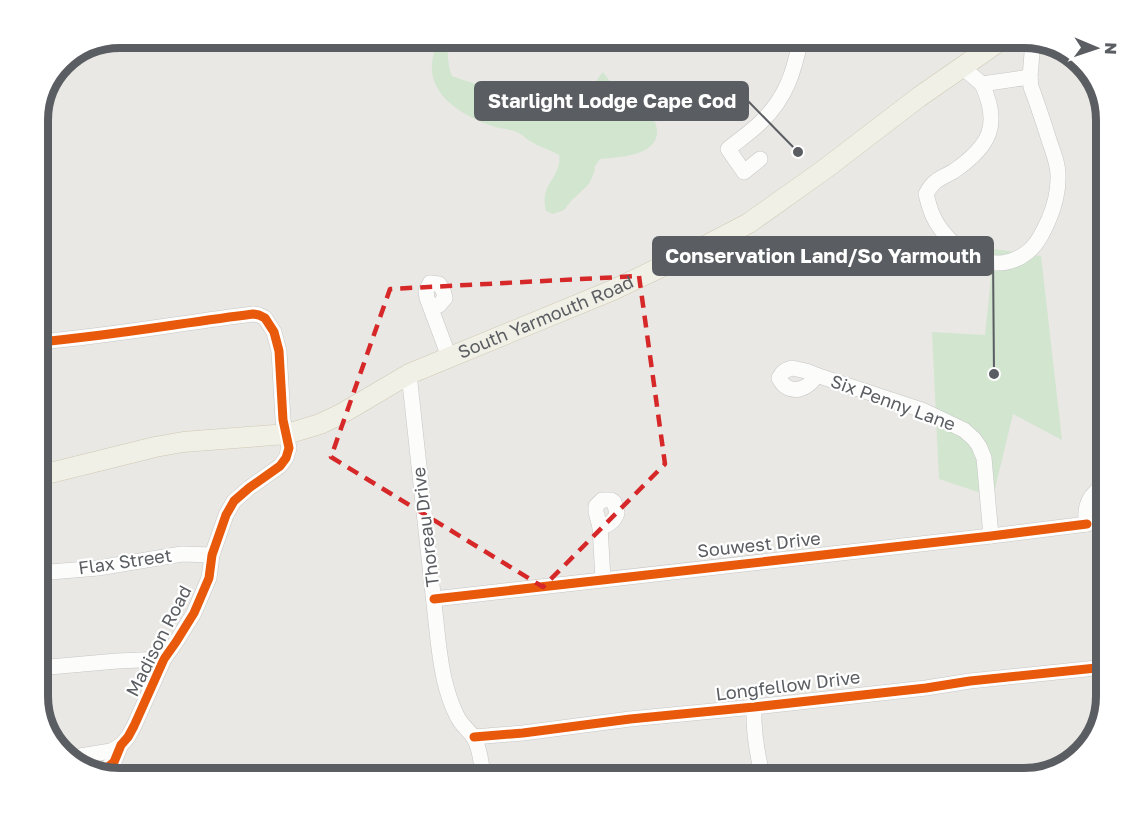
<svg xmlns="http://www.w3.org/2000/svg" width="1144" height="816" viewBox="0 0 1144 816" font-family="'Golos Text',sans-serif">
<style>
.green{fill:#d1e5cf}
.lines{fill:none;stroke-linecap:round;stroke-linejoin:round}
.minor-casing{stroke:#c6c6c6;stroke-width:16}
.major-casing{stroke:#d0c8b2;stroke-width:21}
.minor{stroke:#fcfcfb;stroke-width:15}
.major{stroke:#f1f0e7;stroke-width:20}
.cycleway-casing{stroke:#fff;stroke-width:13}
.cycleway{stroke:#e8590c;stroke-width:9}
.marked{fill:none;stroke:#d62828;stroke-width:4.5;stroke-dasharray:12 8;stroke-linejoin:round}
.labels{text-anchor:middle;stroke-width:4.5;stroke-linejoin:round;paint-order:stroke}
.street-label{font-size:18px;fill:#5a5d61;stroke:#fff}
.rim{fill:none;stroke:#5a5d61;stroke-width:8}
.leader{fill:none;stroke:#5a5d61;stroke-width:2}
.callout-dot{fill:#5a5d61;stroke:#fff;stroke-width:2}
.callout{fill:#5a5d61;stroke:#5a5d61;stroke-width:2}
.callout-label{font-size:20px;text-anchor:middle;font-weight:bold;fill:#fff}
</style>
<rect width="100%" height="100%" fill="#e9e8e4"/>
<!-- green -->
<g class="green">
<path d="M443,40L445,41C449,52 447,65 452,76C465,81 479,84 492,90C516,103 515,118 548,117C558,116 566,114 574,108C587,99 593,84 603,72C609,80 614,88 621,95C631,104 646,109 654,121C657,125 657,130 657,135C652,157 617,157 600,159L595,166L594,173L589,184L571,201L564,210L553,214L546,211C545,206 544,200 545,196C547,181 562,172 559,155C549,149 539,147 530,141C526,139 523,135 519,133C511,129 500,129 492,126C466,117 429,97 432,64C433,54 434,46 443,40Z"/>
<path d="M994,249L1041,256L1062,440L1013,414L993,497L939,479L932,332L985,335Z"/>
</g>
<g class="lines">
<!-- minor casing -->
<g class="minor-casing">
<g id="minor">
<path d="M962,67L982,84L1030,77L1033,41"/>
<path d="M1094,78L1106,126"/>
<path d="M982,84C1001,125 990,146 954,171C940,179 934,179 926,194C928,202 930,210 933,216C937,225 945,235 952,242C974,264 1005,272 1030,250C1039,242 1044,230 1049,219C1054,207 1058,192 1058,179C1059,167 1054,154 1050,143C1044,124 1038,105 1031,87L1030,77"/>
<path d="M760,159L744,172L728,149C739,140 751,132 761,122C787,97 794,71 801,38"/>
<path d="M431,309L439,305L445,298L443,290L439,284L430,283L426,291L427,298L449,357"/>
<path d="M38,342C110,336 181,323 253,314L259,315L265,318L274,332L279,351L283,420L289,448L286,458L280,466L249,488L234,501L226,515L212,555L209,578L194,613L176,642L164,659L134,726L128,737L121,745L114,762L102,772"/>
<path d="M792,368L806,371L816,375C809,390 788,397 779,378C782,372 785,370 792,368Z"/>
<path d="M409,374L438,640C441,666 445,692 457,716C461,725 469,730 474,738C480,749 482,766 483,778"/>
<path d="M816,375L922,410L964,430L974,439L979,446L984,458L991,536"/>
<path d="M1106,485C1090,492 1083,507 1087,524L1106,517"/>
<path d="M602,500H611L614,502L617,513C614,521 610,525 600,527L596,512V506Z"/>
<path d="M600,527L603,579"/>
<path d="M38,573L98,568L182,554L212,555"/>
<path d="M434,599L991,536L1087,524"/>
<path d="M38,668L117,661L164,659"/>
<path d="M754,707C753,732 757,754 763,778"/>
<path d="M474,737L523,733L630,719L754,707L926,688L970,681L1106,667"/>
<path d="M68,758L111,751L121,745"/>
</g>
</g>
<!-- major casing -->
<g class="major-casing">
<g id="major">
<path d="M1014,38L1028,39"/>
<path id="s1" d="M38,476L155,447L183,442L287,434L320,424L341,414L409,374L613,290L701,248L749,223L825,169L919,97L1004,38"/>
</g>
</g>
<!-- minor -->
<use href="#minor" class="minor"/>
<!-- major -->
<use href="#major" class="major"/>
<!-- cycleway casing -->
<g class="cycleway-casing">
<g id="cycleway">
<path d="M38,342C110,336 181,323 253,314L259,315L265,318L274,332L279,351L283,420L289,448L286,458L280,466L249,488L234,501L226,515L212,555L209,578L194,613L176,642L164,659L134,726L128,737L121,745L114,762L102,772"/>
<path d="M434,599L991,536L1087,524"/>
<path d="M474,737L523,733L630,719L754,707L926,688L970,681L1106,667"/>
</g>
</g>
<!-- cycleway -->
<use href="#cycleway" class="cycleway"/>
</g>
<!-- marked area -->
<path class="marked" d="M639,276L665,464L543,587L331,457L390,289Z"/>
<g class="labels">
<!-- street labels -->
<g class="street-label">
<text dy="6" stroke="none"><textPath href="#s1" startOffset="538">South Yarmouth Road</textPath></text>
<text transform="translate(893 403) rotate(20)" y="6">Six Penny Lane</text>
<text transform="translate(426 527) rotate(-97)" y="6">Thoreau Drive</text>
<text transform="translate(759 545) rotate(-6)" y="6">Souwest Drive</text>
<text transform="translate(125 562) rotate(-8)" y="6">Flax Street</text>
<text transform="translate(159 641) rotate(-63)" y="6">Madison Road</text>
<text transform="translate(788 686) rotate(-7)" y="6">Longfellow Drive</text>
</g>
</g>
<!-- crop -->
<path d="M0 0H1144V816H0ZM120 48H1024A72 72 0 0 1 1096 120V696A72 72 0 0 1 1024 768H120A72 72 0 0 1 48 696V120A72 72 0 0 1 120 48Z" fill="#fff" fill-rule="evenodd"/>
<path class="rim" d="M120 48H1024A72 72 0 0 1 1096 120V696A72 72 0 0 1 1024 768H120A72 72 0 0 1 48 696V120A72 72 0 0 1 120 48Z"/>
<!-- callouts -->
<path class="leader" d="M798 152L748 101M994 374L993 256"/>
<g class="callout-dot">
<circle cx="798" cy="152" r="6"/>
<circle cx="994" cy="374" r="6"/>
</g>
<g class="callout">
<rect x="475" y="82" width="273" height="38" rx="6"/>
<rect x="653" y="237" width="340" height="38" rx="6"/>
</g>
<g class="callout-label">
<text x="612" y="108">Starlight Lodge Cape Cod</text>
<text x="823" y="263">Conservation Land/So Yarmouth</text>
</g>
<!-- north arrow -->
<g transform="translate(1096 48) rotate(92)" stroke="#ffffff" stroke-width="4.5" paint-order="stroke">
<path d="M0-4.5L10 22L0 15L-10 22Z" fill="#5a5d61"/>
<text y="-9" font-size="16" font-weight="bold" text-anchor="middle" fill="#5a5d61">N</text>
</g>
</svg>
